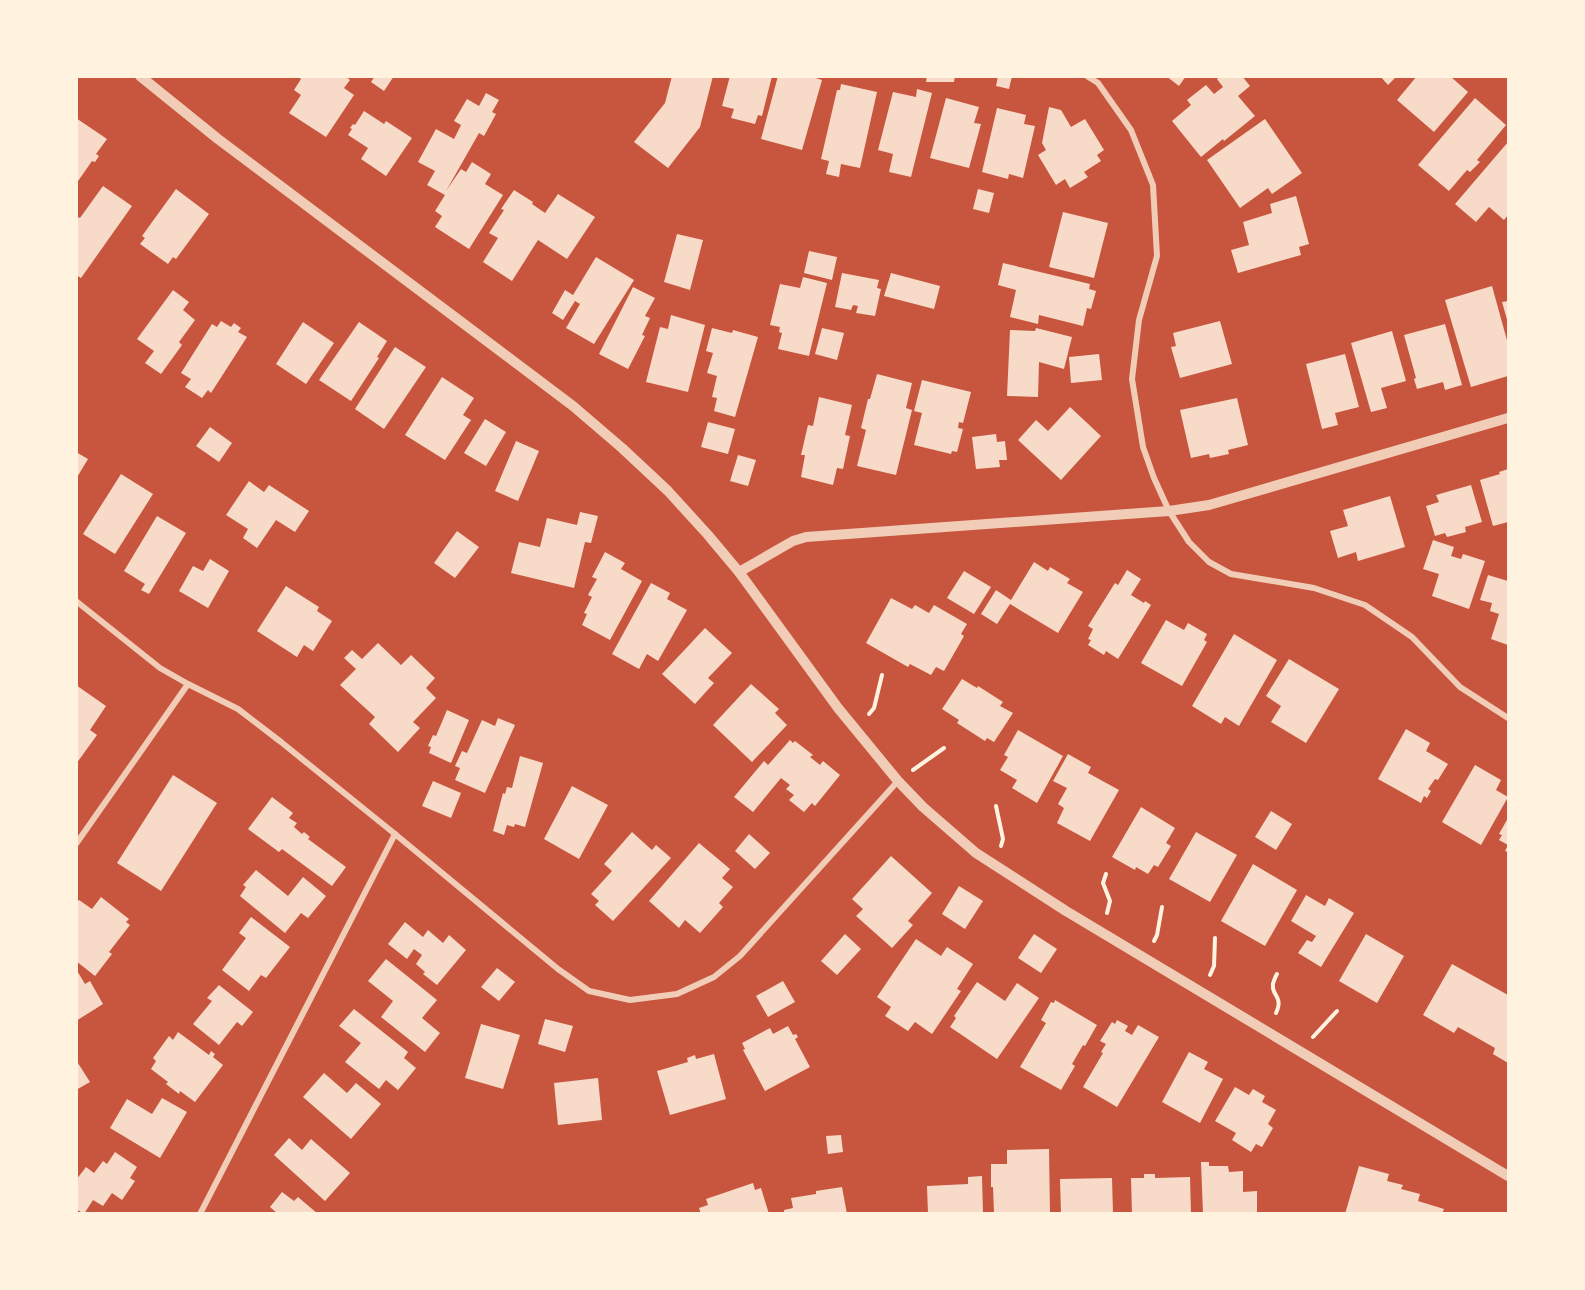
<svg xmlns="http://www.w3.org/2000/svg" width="1585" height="1290" viewBox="0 0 1585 1290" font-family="'Roboto Condensed',sans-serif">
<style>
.building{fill:#f7dbc8}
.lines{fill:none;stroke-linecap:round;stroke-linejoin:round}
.path{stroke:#fff3e0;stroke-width:4}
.minor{stroke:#f1ccb7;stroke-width:6}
.tertiary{stroke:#f1ccb7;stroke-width:10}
</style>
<rect width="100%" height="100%" fill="#c8553d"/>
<!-- building -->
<g class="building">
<path d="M297,76H345L350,80L344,88L354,95L326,137L289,113L301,95L294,90L301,79Z"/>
<path d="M375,76H394L384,91L371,82Z"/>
<path d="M672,76H713L700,127L668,168L634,142L665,103Z"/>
<path d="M730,76H772L762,116L758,115L755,124L731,118L734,109L722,106Z"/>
<path d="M778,76H809L822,80L802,150L761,139Z"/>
<path d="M927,76H955L954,82H926Z"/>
<path d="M998,76H1012L1009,89L996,86Z"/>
<path d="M1166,76H1186L1179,86Z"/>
<path d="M1220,76H1242L1250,86L1238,96L1255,116L1224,141L1223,139L1201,157L1172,121L1191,105L1187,100L1206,85L1214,94L1223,87L1217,79Z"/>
<path d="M1380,76H1397L1388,85Z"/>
<path d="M1417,76H1450L1468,92L1434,132L1397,100Z"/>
<path d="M841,84L877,92L860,168L841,164L839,177L826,174L829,161L821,159L837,90H840Z"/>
<path d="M917,89L932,93L911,177L889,172L893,154L878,150L893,92L916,97Z"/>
<path d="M486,93L499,100L492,112L496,114L484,136L479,133L446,191L461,169L466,172L472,162L491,174L485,184L503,195L469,249L435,227L442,216L435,211L445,195L427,185L435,171L418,162L436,129L454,139L461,125L454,121L467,99L479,106Z"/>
<path d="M946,98L979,107L974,123L981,124L969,168L930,158Z"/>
<path d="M1475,98L1506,125L1477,160L1480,162L1470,172L1467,170L1449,191L1418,165Z"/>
<path d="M1049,107L1061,110L1071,127L1085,119L1104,150L1097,155L1101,161L1084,172L1088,177L1070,188L1065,179L1056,185L1038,155L1046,150L1042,143Z"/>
<path d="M997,108L1026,115L1024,124L1035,126L1023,178L1009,174L1008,179L982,172Z"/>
<path d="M364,111L384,124L386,121L412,138L386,176L361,159L368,148L348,135L352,129L350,128L353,124L355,125Z"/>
<path d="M76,118L107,139L96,154L99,156L95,162L92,161L76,184Z"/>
<path d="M1265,119L1302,173L1272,194L1268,188L1240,208L1207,160Z"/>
<path d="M1508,142V215L1504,220L1489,207L1476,222L1455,204Z"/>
<path d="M103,186L132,206L81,278L76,275V216L80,218Z"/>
<path d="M176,189L209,214L176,259L173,257L168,264L140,244L145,238L142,236Z"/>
<path d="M978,189L994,193L989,213L973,209Z"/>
<path d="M514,190L533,202L532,204L545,213L558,194L595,217L567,259L538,240L512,281L483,262L498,238L489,233L504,210L501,209Z"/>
<path d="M1296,196L1309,244L1299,247L1301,255L1238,273L1231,250L1249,245L1243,222L1272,213L1270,204Z"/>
<path d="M1063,212L1108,223L1094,278L1049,267Z"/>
<path d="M677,234L703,240L690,290L664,282Z"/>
<path d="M809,251L837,257L832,280L804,273Z"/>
<path d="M596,257L634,280L594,344L566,328L580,304L575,301L563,320L552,313L565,290L573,295Z"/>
<path d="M1003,263L1090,284L1089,289L1096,291L1091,309L1087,308L1083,326L1039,315L1038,324L1010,317L1016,290L998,285Z"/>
<path d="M842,273L879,280L877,288L881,289L875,316L856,313L858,306L853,305L851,310L835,307Z"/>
<path d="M891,273L940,286L934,309L884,296Z"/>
<path d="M803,277L827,283L809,356L778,349L782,333L779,332L780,327L770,325L780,284L800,288Z"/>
<path d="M1492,286L1508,344V376L1471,387L1445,300Z"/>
<path d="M633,287L655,298L645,316L650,318L642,335L645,336L628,369L599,354Z"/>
<path d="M173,290L189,302L183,310L195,320L179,342L182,345L161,374L145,363L154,351L137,339Z"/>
<path d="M1508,301V323L1502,302Z"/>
<path d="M671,315L705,325L688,392L646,382L660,327L668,329Z"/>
<path d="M221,321L231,327L234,323L241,328L238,332L247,337L211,393L208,390L202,398L185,387L191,379L181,373L212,324L217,327Z"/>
<path d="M1220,321L1232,364L1180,378L1171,347L1176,346L1173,333Z"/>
<path d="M303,322L334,343L306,384L276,364Z"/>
<path d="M359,322L387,341L377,357L379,358L351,401L319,380Z"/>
<path d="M1445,324L1462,385L1445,390L1443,382L1417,389L1414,379L1416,378L1404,335Z"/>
<path d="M712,328L732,333L733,330L758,337L735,417L714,411L717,398L712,397L717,376L707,373L713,353L706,351Z"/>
<path d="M822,328L844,333L837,360L815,354Z"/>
<path d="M1036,328L1072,337L1064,369L1039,362L1038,397L1007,396L1010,330L1035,331Z"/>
<path d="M1392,331L1406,381L1381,388L1387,408L1371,412L1351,343Z"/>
<path d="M395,347L426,367L384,429L355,409Z"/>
<path d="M1099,354L1102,380L1071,383L1069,357Z"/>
<path d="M1345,354L1359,407L1335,413L1338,425L1322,429L1306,364Z"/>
<path d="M877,374L912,383L906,408L912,410L896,475L857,466L866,430L861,428L868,399H870Z"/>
<path d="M442,377L474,398L463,415L471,420L445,460L405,435Z"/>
<path d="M922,380L971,392L963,423L959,422L958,428L963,429L957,452L952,451L951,454L914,445L922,413L914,411Z"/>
<path d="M819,397L852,405L845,435L850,436L843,469L837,468L833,485L801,477L805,455H801L808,425L813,426Z"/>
<path d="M1237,398L1248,445L1228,450L1229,454L1210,458L1209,454L1191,458L1180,410Z"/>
<path d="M1070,407L1101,436L1061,480L1018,440L1036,420L1048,431Z"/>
<path d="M485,419L506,432L486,466L464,453Z"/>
<path d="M708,422L735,429L728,454L701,447Z"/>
<path d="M210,427L232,443L219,462L196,446Z"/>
<path d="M996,434L997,442L1005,441L1007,460H999L1000,467L976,469L972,437Z"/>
<path d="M516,441L539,451L518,501L495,491Z"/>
<path d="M76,452L88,459L76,479Z"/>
<path d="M738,455L756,460L748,486L730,481Z"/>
<path d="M1508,469V522L1493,526L1480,480L1500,474L1499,472Z"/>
<path d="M121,474L153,494L115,554L83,534Z"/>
<path d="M249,481L264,492L269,485L309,511L295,532L276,520L257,548L243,538L248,529L226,515Z"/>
<path d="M1471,485L1482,522L1465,527L1466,532L1447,537L1445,533L1435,536L1426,506L1439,502L1436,495Z"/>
<path d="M1390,496L1405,547L1358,561L1356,552L1338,558L1330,531L1348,526L1343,510Z"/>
<path d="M580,512L598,516L591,543L585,542L574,588L511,573L519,542L540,547L547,518L577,525Z"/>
<path d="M157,516L186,533L149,594L141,590L145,584L124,571Z"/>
<path d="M457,531L479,547L455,578L434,563Z"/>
<path d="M1433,540L1454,547L1451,556L1461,559L1463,554L1485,561L1469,609L1432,596L1439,574L1423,569Z"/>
<path d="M605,552L625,563L621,569L642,581L610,640L582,625L587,614L584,613L592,597L588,595L597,579L592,577Z"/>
<path d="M210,559L229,571L208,608L179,591L193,566L203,571Z"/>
<path d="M1034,562L1048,571L1050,567L1070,579L1067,583L1083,592L1058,633L1010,604L997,624L981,614L996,590L1011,600Z"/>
<path d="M1127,570L1141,579L1131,595L1144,603L1145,601L1151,605L1118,659L1106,651L1104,655L1088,645L1091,640L1088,639L1093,629L1088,626L1115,583L1118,585Z"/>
<path d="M964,571L991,587L974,614L947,598Z"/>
<path d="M1488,575L1508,581V645L1491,639L1499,614L1490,611L1492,603L1480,600Z"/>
<path d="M651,583L670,593L667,599L687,610L658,661L647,654L639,669L612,654Z"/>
<path d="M286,586L319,607L317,611L332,621L313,651L304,645L297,657L257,631Z"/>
<path d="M891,598L912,609L915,605L929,613L934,605L967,624L961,634L964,636L944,671L936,667L931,675L910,664L908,667L866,643Z"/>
<path d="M1166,620L1184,630L1188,623L1207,634L1204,640L1207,642L1182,686L1141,663Z"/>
<path d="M705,628L732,653L708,678L714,683L695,704L662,674Z"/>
<path d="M1234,634L1277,660L1239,726L1225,717L1221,724L1192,706Z"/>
<path d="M378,643L401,665L411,655L435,678L426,688L436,698L413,722L420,728L398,752L369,724L375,717L340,685L356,669L344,658L352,650L362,659Z"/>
<path d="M1289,659L1339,689L1306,743L1271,722L1281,706L1266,696Z"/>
<path d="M962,679L977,688L978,686L1003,702L1000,706L1013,713L994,742L987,738L985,741L957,723L959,720L942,709Z"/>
<path d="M751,684L779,709L775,713L787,725L752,762L713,725Z"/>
<path d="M76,685L106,706L90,730L97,735L76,764Z"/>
<path d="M447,710L469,720L451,763L429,753L431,747L428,746L433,735L436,736Z"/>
<path d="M498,718L515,725L485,793L455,780L460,768L455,766L462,751L467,753L482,720L495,726Z"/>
<path d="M1406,729L1430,743L1426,751L1448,764L1438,780L1435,779L1428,789L1431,791L1427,798L1424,796L1421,803L1378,779Z"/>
<path d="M1018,730L1063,756L1037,803L1012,788L1017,780L1000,770L1008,757L1004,755Z"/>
<path d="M790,740L793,743L795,741L813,755L810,757L820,765L823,761L840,775L815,806L812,803L804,812L789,800L794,795L786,789L790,785L781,778L753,812L734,797L764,761L768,765Z"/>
<path d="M1068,754L1091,767L1088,773L1119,790L1090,841L1057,823L1064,808L1058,804L1067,788L1053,781Z"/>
<path d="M520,756L543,763L525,827L515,824L514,827L507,825L504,835L493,831L503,793L505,794L507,787L512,788Z"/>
<path d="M1475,765L1501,780L1496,790L1508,797L1481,845L1442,822Z"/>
<path d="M173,775L217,803L161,891L117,863Z"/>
<path d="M433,781L461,793L451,818L422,806Z"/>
<path d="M572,786L608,805L579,859L544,839Z"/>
<path d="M272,797L293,813L289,818L297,823L294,827L302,834L304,832L310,837L308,839L346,867L332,886L282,849L279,852L248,829Z"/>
<path d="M1141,807L1175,828L1166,843L1171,846L1158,867L1154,865L1148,874L1136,867L1135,870L1112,857Z"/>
<path d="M1271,811L1292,824L1276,850L1255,837Z"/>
<path d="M1508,818V852L1505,851L1508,845L1499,840L1502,835L1499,834Z"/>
<path d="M632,832L652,850L656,845L671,858L613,921L595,905L599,901L591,894L612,871L604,864Z"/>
<path d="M1196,832L1237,855L1210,902L1169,879Z"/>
<path d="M749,834L770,853L755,869L735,851Z"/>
<path d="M699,843L730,869L722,878L733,887L719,903L723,907L700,933L685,920L679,928L649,901Z"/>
<path d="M891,856L932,893L908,921L913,925L892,948L856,916L863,909L852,899Z"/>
<path d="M1253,864L1297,890L1265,946L1221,921Z"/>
<path d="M256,870L288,896L303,877L326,896L308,918L301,913L285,933L240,896L246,887L243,885Z"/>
<path d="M959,886L983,901L965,929L942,914Z"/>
<path d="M1306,895L1325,906L1329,898L1354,913L1321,967L1298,953L1307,940L1312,942L1316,936L1291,921Z"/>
<path d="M101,897L129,919L126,922L130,925L109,952L112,954L95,976L76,961V903L79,900L92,909Z"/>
<path d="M251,917L290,947L266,978L261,975L249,991L222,970L246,938L239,933Z"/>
<path d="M405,922L423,937L428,930L443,943L449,935L466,950L437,985L423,974L425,972L416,964L422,955L414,949L407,959L388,944Z"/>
<path d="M845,934L861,949L837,975L821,961Z"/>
<path d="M1034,934L1057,949L1041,973L1018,958Z"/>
<path d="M1366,934L1404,956L1377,1003L1339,981Z"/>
<path d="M916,939L941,956L947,947L973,964L957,989L961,991L932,1034L915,1022L908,1031L885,1016L891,1007L877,997Z"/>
<path d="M386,959L437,1000L422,1018L440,1033L425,1052L381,1017L393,1001L368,981Z"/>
<path d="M1452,964L1508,995V1063L1493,1054L1495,1048L1458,1027L1454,1033L1423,1015Z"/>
<path d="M497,968L515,982L499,1001L481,987Z"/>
<path d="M76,969L85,984L90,981L103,1004L76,1021Z"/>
<path d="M783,981L795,1002L768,1017L756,996Z"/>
<path d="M977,982L1005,1001L1017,983L1039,998L997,1059L950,1027L956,1018L954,1016Z"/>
<path d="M219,985L253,1012L242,1026L237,1022L219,1045L193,1024L212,1001L207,998Z"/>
<path d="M1055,1000L1097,1025L1085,1046L1083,1045L1072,1064L1075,1066L1061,1090L1020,1067L1046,1023L1041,1020L1051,1002L1054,1003Z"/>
<path d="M354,1009L408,1052L404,1058L416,1068L398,1090L386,1080L379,1089L345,1062L361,1043L339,1026Z"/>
<path d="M545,1019L573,1026L565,1052L538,1044Z"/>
<path d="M1117,1020L1128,1026L1125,1031L1132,1035L1138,1025L1159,1037L1117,1107L1083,1087L1103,1053L1101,1052L1106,1044L1100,1041L1112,1022L1115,1024Z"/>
<path d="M481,1024L520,1035L503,1089L465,1078Z"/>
<path d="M788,1026L793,1035L796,1034L798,1037L795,1039L810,1067L765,1091L743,1050L745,1049L742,1043L770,1028L773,1034Z"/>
<path d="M178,1032L209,1055L211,1051L215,1054L213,1057L223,1065L195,1102L180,1091L179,1094L166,1084L168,1082L151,1069L156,1061L153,1058L169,1036L173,1040Z"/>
<path d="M1189,1052L1208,1062L1204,1069L1223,1079L1200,1123L1162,1102Z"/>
<path d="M714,1054L726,1099L670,1115L657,1071L688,1062L687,1058L695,1055L696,1059Z"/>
<path d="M76,1060L90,1082L76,1090Z"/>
<path d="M324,1073L347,1093L356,1083L381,1104L351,1139L303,1097Z"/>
<path d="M598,1078L602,1120L558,1125L554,1083Z"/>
<path d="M1235,1087L1249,1095L1253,1089L1265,1096L1262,1102L1276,1110L1268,1124L1273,1128L1262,1147L1256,1144L1251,1152L1232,1140L1236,1133L1215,1121Z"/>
<path d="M162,1098L187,1112L160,1158L110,1128L127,1099L152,1114Z"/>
<path d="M841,1135L843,1152L828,1154L826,1136Z"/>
<path d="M289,1138L302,1150L311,1139L350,1173L325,1201L274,1155Z"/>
<path d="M1049,1149L1050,1214H994L993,1187H991V1164H1007V1150Z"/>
<path d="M115,1152L137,1167L130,1178L135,1181L122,1200L112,1193L103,1206L93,1200L84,1214L76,1209V1180L86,1167L94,1173L103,1161L107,1164Z"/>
<path d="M1201,1162H1209V1166H1228L1229,1172L1243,1171V1192L1257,1191V1212L1203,1214Z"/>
<path d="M1359,1166L1389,1174L1387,1181L1403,1185L1401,1189L1420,1194L1418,1201L1444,1209L1442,1214H1345Z"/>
<path d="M1144,1174H1155V1178L1190,1177L1191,1214H1132L1131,1178H1144Z"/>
<path d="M982,1176L983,1214H928L927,1186L968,1184V1177Z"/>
<path d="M1112,1178L1113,1214H1061L1060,1179Z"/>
<path d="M753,1183L755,1190L761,1188L769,1214H701L699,1208L708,1205L706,1199Z"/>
<path d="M842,1187L847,1214H784V1210L793,1208L791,1198L816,1194V1191Z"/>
<path d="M282,1192L294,1201L298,1197L318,1214H278L270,1207Z"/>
</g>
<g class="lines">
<!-- path -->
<g class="path">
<path d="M869,714L874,708L882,675"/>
<path d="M913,770L944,748"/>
<path d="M996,806L1003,839L1001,846"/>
<path d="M1106,874L1103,883L1110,901L1107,913"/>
<path d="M1154,941L1157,935L1162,907"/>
<path d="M1210,975L1214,966L1215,938"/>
<path d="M1276,1013C1284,996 1271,996 1273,984C1273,983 1276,975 1277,974"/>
<path d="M1313,1037L1337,1011"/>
</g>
<!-- minor -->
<g class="minor">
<path d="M1087,76L1098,83L1131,130L1153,185L1157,256L1139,320L1132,379L1143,447L1154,478L1169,511L1189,542L1209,562L1231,574L1314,588L1365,605L1412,637L1460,687L1508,718"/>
<path d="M76,601L160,668L188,684L238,709L281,742L395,834L558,969L589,991L630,1000L677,994L714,977L740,956L898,781"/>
<path d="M76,844L188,684"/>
<path d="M200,1214L395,834"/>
</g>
<!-- tertiary -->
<g class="tertiary">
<path d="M140,76L218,139L573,406L622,448L668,491L708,535L739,572L838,708L898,781L923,807L976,853L1066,911L1508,1176"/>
<path d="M739,572L793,541L806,537L1169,511L1209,505L1508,418"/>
</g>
</g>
<!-- border -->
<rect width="1585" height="1290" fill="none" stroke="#fff3e0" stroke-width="156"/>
</svg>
